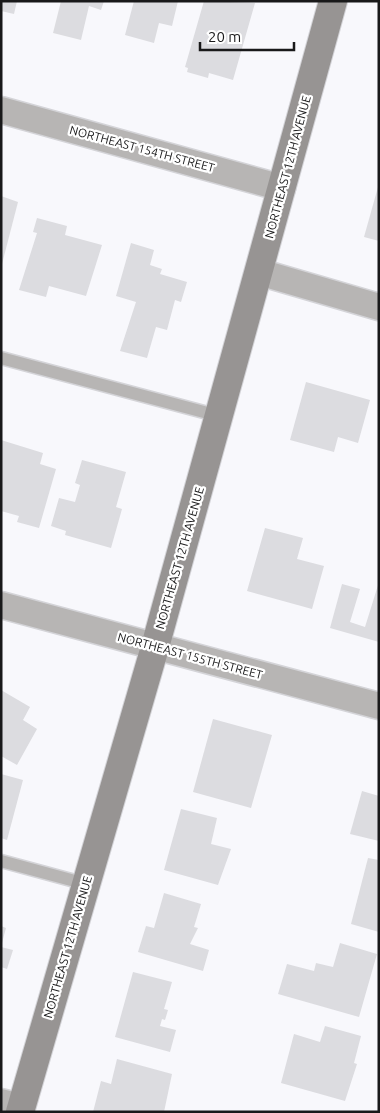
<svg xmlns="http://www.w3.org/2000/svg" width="380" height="1113" viewBox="0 0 380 1113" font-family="Ubuntu,sans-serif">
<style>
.building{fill:#dcdce0}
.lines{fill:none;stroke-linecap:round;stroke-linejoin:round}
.lane-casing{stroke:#d4d4d8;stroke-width:15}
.street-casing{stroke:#d4d4d8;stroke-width:29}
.secondary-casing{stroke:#d4d4d8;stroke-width:30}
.lane{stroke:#b7b5b4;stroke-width:12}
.street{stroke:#b7b5b4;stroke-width:26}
.secondary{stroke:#979493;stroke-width:28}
.labels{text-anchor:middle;stroke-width:4.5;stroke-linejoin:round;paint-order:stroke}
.street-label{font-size:12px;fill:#19191a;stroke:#fff}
</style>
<rect width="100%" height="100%" fill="#f8f8fc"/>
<!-- building -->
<g class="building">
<path d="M1,1H17L14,14L1,11Z"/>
<path d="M61,1H104L101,10L89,6L81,40L53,33Z"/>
<path d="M134,1H178L172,26L159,23L154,43L125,35Z"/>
<path d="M204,1L255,3L233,80L209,73L208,78L187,72L188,68L185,67Z"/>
<path d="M378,187H379V241L364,237Z"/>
<path d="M1,196L18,202L2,264H1Z"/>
<path d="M37,218L67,226L65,235L102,245L86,296L49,286L46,297L19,290L37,233L33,232Z"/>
<path d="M131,243L154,250L150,265L162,269L160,274L187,282L181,302L175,300L167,330L156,327L147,358L120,351L136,302L116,296Z"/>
<path d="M306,382L370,400L358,443L338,437L334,452L290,440Z"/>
<path d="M1,440L43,453L40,464L56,469L39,528L17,522L19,516L1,511Z"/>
<path d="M82,460L126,472L116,507L122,509L111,548L65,535L66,531L51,526L59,498L75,502L80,485L75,483Z"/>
<path d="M265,528L303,538L297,559L324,566L312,609L247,591Z"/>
<path d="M379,582V642L330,628L342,584L360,589L350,622L365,627Z"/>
<path d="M1,690L30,707L23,720L37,729L17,765L1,756Z"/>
<path d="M213,719L272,735L251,808L193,792Z"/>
<path d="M1,774L23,780L7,840L1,838Z"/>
<path d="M362,791L379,796V841L350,834Z"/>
<path d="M181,809L217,818L211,844L231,849L218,885L164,870Z"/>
<path d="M368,858L379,860V932L351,924Z"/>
<path d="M164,893L201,904L194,927L198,928L190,944L209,950L203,971L138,952L146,926L154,928Z"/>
<path d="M1,926L6,928L2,943H1Z"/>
<path d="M340,943L377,954L359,1017L278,994L287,964L314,971L316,963L333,967Z"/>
<path d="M1,947L13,950L7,969L1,967Z"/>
<path d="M133,972L172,982L164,1009L168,1010L165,1020L162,1019L160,1026L176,1030L170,1052L115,1037Z"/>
<path d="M325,1026L361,1036L354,1063L357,1064L345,1101L281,1083L294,1034L320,1042Z"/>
<path d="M117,1059L172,1074L164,1112H93L101,1081L111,1084Z"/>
</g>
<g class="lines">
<!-- lane casing -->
<g class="lane-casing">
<g id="lane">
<path d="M1,358L219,416"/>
<path d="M1,861L86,884"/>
</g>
</g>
<!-- street casing -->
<g class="street-casing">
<g id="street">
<path d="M1,110L282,188"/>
<path d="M259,272L379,307"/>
<path d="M1,605L379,706"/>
<path d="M1,1102L21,1107"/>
</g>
</g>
<!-- secondary casing -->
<g class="secondary-casing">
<path id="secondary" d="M20,1112L155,647L333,1"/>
</g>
<!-- lane -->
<use href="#lane" class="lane"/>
<!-- street -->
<use href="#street" class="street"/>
<!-- secondary -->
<use href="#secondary" class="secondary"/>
</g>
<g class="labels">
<!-- street labels -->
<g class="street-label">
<text transform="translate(142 149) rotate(15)" y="4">NORTHEAST 154TH STREET</text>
<text transform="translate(288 167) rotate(-75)" y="4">NORTHEAST 12TH AVENUE</text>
<text transform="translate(180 558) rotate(-74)" y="4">NORTHEAST 12TH AVENUE</text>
<text transform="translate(190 656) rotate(15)" y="4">NORTHEAST 155TH STREET</text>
<text transform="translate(68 947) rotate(-74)" y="4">NORTHEAST 12TH AVENUE</text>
</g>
</g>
<!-- border -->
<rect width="380" height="1113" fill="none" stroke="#19191a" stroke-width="5"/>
<!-- scale -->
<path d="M200 42v8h94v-8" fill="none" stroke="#19191a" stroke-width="2.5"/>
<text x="208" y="42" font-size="15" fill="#19191a" stroke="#ffffff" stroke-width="4" paint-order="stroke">20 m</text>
</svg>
